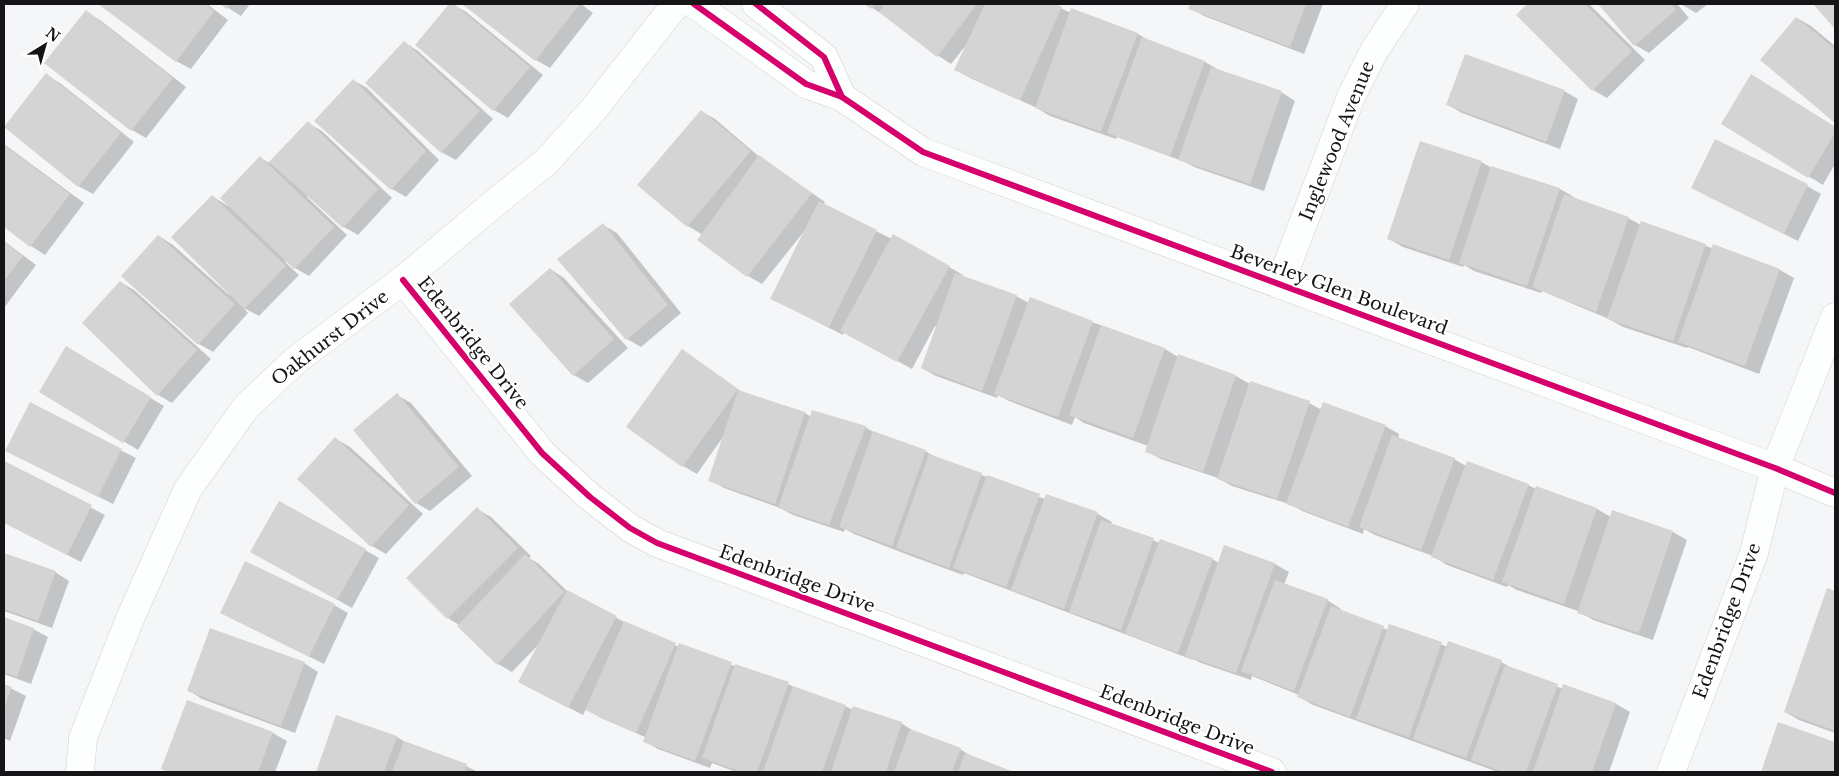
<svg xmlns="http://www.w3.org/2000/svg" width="1839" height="776" viewBox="0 0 1839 776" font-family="'Libre Baskerville',serif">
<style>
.shadow{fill:#0003}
.building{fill:#d4d4d5}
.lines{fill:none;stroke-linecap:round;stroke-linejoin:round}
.street-casing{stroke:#d0d1d3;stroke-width:29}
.secondary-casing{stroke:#d0d1d3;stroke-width:29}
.street{stroke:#fdfefe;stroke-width:28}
.secondary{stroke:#fdfefe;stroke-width:28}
.cycleway-casing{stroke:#fff;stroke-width:9}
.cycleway{stroke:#d6006c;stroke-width:6}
.labels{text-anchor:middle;stroke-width:4;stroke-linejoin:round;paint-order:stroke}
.street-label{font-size:18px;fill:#151517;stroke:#fff}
</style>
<rect width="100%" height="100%" fill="#f4f6f8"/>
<!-- shadow -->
<g class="shadow">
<path d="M100,4H207L228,20L191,69L176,61Z"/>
<path d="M222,4H250L241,16Z"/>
<path d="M450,4L465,11L543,75L508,118L494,110L416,45Z"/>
<path d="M464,4H581L593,13L550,68L536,60Z"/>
<path d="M866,4H1052L1071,13L1072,10L1138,34L1152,42L1205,62L1219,70L1281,92L1295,101L1264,191L1194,167L1185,162L1117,137L1116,139L1050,116L1035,107L970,78L956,70L967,44L951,64L937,55L885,16Z"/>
<path d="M1192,4H1323L1304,54L1204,16L1190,8Z"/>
<path d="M1529,4H1589L1645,60L1607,98L1593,90L1518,15Z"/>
<path d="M1599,4H1677L1689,18L1649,53L1635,45Z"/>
<path d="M1681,4H1708L1696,13Z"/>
<path d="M86,12L100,20L186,87L146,138L132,130Z"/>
<path d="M1797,18L1811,26L1835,46V121L1762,60Z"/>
<path d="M404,42L418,51L493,119L456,160L441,152Z"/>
<path d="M46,75L60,83L134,142L93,194L78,186Z"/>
<path d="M353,80L367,88L439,160L406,197L392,189Z"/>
<path d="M1766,84L1835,127V164L1823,185L1808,176Z"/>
<path d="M1564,91L1578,99L1560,149L1462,113L1448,105Z"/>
<path d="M701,111L715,119L762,159L825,202L823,205L949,267L963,275L962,277L1016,296L1029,303L1030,299L1165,349L1178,357L1179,356L1236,376L1250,384L1251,382L1309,403L1322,410L1385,426L1399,434L1398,439L1454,459L1466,466L1528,485L1536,489V488L1597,509L1611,517L1613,512L1673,532L1687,540L1653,640L1593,620L1578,611L1517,590L1508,585L1507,587L1447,565L1433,556L1375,535L1364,529L1363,534L1302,511L1292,505L1232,486L1218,478L1161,459L1146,451L1148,446L1084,423L1075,417L1072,425L1009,401L998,395L997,398L936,376L922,368L937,327L935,326L912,369L844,332L843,335L786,306L806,229L762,284L748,276L699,240L703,235L688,226L639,185Z"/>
<path d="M308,123L322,131L392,198L358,235L344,227L308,195L307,197L347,235L309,276L295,268L287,260L285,262L299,275L259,316L244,308L248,313L213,352L199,344L159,236L173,245L228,294L229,293L212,196L228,206L260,158L270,163Z"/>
<path d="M4,144L84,203L45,255L31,246L4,226Z"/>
<path d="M1481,162L1492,168L1560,189L1574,197L1573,199L1628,218L1641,225L1780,270L1794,278L1759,374L1688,347L1687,348L1623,327L1609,319L1542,291L1541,293L1474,271L1464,265L1463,267L1403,247L1389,239Z"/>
<path d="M1807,186L1821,194L1798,241L1707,196Z"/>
<path d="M603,225L617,233L681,313L641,347L627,339Z"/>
<path d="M4,241L36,265L4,308Z"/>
<path d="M550,269L564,278L628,348L588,383L574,375L511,304Z"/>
<path d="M120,282L134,290L211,359L172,403L158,395Z"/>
<path d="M66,348L164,406L138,450L41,392Z"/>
<path d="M682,350L745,394L805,413L811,417L865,427L875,433L925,451L939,459L1045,499L1046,495L1098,514L1112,522L1111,524L1160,543L1212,559L1219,563L1275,564L1289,572L1284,585L1327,600L1341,609L1340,611L1388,630L1390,625L1448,647L1501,662L1514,669L1563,689L1564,686L1616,704L1630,712L1609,772H1498L1313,705L1299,697V695L1252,676L1251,680L1201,663L1193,659V660L964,573L963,575L911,556L854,534L845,529L844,532L793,515L780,508L724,488L710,480L723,437L697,474L683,466Z"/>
<path d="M397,395L411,403L472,476L430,511L416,503Z"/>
<path d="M30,404L136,458L113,504L21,458Z"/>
<path d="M336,439L350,447L423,514L386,554L372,546Z"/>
<path d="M4,462L105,515L81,562L4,522Z"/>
<path d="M477,509L491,517L531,556L529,558L539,564L568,592L628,624L679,647L788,684L798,689L845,706L853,710L901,723L915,732L960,749L974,758L1011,772H736L712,763L710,768L658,749L644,741L645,737L601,718L586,709L583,715L533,689L539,644L512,672L498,664L459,625L448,618Z"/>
<path d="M365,550L379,558L352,608L252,552Z"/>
<path d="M4,554L55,572L69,581L52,628L4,611Z"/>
<path d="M1828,589L1835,592V733L1799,720L1785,712Z"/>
<path d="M334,605L348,613L324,664L221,613Z"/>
<path d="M4,618L33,629L48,637L31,684L4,674Z"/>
<path d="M304,663L318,672L295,733L202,699L188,690Z"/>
<path d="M4,685L26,696L10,741L4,738Z"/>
<path d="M337,716L397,737L408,744L466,766L478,772H317Z"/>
<path d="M1779,723L1835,744V772H1762Z"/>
<path d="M273,733L287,741L275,772H168L163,769Z"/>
</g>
<!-- building -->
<g class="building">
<path d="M98,4H205L214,11L176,62Z"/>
<path d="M220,4H230L227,9Z"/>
<path d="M449,4H454L530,67L493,111L415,45Z"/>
<path d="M462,4H580L535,61Z"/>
<path d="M864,4H875L871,9Z"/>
<path d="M885,4H977L937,57L879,12Z"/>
<path d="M985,4H1055L1062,7L1020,100L954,70Z"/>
<path d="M1190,4H1306L1290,47L1188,9Z"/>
<path d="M1527,4H1585L1632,51L1592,91L1516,15Z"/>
<path d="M1598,4H1671L1676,10L1634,46Z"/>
<path d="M1813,4H1835V29Z"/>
<path d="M1071,8L1138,33L1101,132L1035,108Z"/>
<path d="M86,10L173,78L131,131L44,63Z"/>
<path d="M1796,17L1835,49V123L1760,60Z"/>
<path d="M1142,37L1205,61L1170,156L1107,133Z"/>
<path d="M404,41L480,111L441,153L365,83Z"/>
<path d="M1465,54L1565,90L1546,142L1446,105Z"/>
<path d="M1211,67L1282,91L1250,184L1178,160Z"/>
<path d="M46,73L121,133L78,187L4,127Z"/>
<path d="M1751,74L1835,127V133L1808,178L1721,124Z"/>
<path d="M353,79L426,151L391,190L314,121Z"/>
<path d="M701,110L751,151L687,227L637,185Z"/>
<path d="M308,121L378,189L343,228L269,162Z"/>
<path d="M1715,139L1808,184L1784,234L1691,188Z"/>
<path d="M1420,141L1482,161L1449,260L1387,239Z"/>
<path d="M4,145L70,194L30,247L4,227Z"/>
<path d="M759,155L812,193L747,277L697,240Z"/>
<path d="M260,156L334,227L294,269L220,198Z"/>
<path d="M1491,166L1560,188L1527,286L1459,263Z"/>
<path d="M1564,194L1629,217L1596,312L1532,287Z"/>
<path d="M212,195L286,266L244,309L171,237Z"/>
<path d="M819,201L877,230L829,327L770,299Z"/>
<path d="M1641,221L1706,244L1673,341L1607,319Z"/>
<path d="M603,223L668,305L626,340L557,259Z"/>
<path d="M893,234L950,266L897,362L840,331Z"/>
<path d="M158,235L235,304L198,345L121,276Z"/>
<path d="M4,242L23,256L4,281Z"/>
<path d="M1713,244L1780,269L1745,366L1678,342Z"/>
<path d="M550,268L614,339L573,376L509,304Z"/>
<path d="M955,273L1017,295L982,391L921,368Z"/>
<path d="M120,281L197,350L157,396L82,323Z"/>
<path d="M1030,297L1093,321L1058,417L994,394Z"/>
<path d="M1101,325L1165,348L1133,438L1069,415Z"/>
<path d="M66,346L151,397L123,443L39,392Z"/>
<path d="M682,349L738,389L682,467L626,427Z"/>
<path d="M1178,354L1236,375L1203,472L1145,452Z"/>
<path d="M1250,381L1310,401L1277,499L1217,479Z"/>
<path d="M738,390L805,412L775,504L708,481Z"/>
<path d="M397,393L459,467L415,504L353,430Z"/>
<path d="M30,402L122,449L98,497L5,451Z"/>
<path d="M1323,402L1386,425L1348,527L1286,504Z"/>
<path d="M812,410L866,426L829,525L778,508Z"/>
<path d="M873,431L926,450L892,546L839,527Z"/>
<path d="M1392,435L1455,458L1421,550L1359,527Z"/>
<path d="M335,437L409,505L371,547L297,479Z"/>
<path d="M929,454L982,473L949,568L896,548Z"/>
<path d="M4,461L92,505L67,555L4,523Z"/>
<path d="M1467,461L1529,484L1493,580L1431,557Z"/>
<path d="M987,475L1040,494L1006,587L953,568Z"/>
<path d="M1536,486L1597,508L1564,604L1502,582Z"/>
<path d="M1046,494L1098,512L1064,609L1011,590Z"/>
<path d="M279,501L366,549L337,600L250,552Z"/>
<path d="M477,507L518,548L447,619L406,578Z"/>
<path d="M1612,510L1673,531L1639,633L1577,613Z"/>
<path d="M1101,520L1154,538L1121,630L1069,612Z"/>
<path d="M1160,539L1213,558L1178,653L1125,634Z"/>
<path d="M1224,545L1275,563L1236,673L1185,656Z"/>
<path d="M4,553L56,571L38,621L4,609Z"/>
<path d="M525,554L564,592L497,665L457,626Z"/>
<path d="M245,561L335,604L309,657L220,613Z"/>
<path d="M1275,580L1328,599L1294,691L1241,671Z"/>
<path d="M1827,588L1835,591V731L1784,712Z"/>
<path d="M567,590L617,616L568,708L518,682Z"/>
<path d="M1331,606L1384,626L1350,717L1297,697Z"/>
<path d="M4,617L34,628L17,677L4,672Z"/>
<path d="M624,621L676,643L636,733L585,710Z"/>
<path d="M1389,624L1442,642L1409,737L1356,719Z"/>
<path d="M210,628L305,662L281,726L187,691Z"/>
<path d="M1448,641L1502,660L1466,758L1413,739Z"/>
<path d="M679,643L732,662L695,761L643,742Z"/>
<path d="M735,664L789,682L757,772H742L702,758Z"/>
<path d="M1505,665L1558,684L1526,772H1503L1471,760Z"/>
<path d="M4,684L12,687L4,709Z"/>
<path d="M1563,684L1616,703L1592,772H1533Z"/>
<path d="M793,686L846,705L822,772H763Z"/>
<path d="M187,700L273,732L258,772H168L161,769Z"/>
<path d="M853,706L902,722L886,772H831Z"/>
<path d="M336,715L397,736L384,772H316Z"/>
<path d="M1778,722L1835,742V772H1761Z"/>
<path d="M910,729L961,748L952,772H894Z"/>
<path d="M404,741L467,764L464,772H392Z"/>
<path d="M965,753L1014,772H958Z"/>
</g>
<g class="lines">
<!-- street casing -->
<g class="street-casing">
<g id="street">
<path d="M403,280L542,453L590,497L630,528L657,543L1272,772"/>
<path d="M1280,284L1351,97L1374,51L1405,4"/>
<path d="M80,772L83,738L129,621L188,489L246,407L295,361L403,280L497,201L546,162L593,110L676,4"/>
<path d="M1671,772L1754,553L1775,468L1835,317"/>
</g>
</g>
<!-- secondary casing -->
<g class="secondary-casing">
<g id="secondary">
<path d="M694,4L806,84L842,97L923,152L1775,468L1835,493"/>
<path d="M756,4L824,57L842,97"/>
</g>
</g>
<!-- street -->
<use href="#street" class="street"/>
<!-- secondary -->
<use href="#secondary" class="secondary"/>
<!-- cycleway casing -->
<g class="cycleway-casing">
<g id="cycleway">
<path d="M694,4L806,84L842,97L923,152L1775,468L1835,493"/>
<path d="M756,4L824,57L842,97"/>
<path d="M403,280L542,453L590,497L630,528L657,543L1272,772"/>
</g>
</g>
<!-- cycleway -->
<use href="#cycleway" class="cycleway"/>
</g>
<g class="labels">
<!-- street labels -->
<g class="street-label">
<text transform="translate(1337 141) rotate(-68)" y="6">Inglewood Avenue</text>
<text transform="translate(1339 290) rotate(20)" y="6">Beverley Glen Boulevard</text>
<text transform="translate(330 338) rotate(-38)" y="6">Oakhurst Drive</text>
<text transform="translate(473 343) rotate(51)" y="6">Edenbridge Drive</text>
<text transform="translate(797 579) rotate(20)" y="6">Edenbridge Drive</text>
<text transform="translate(1727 621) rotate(-70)" y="6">Edenbridge Drive</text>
<text transform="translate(1177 720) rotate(21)" y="6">Edenbridge Drive</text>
</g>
</g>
<!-- border -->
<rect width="1839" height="776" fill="none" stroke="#151517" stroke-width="10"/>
<!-- north arrow -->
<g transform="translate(45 45) rotate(37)" stroke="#ffffff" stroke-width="4" paint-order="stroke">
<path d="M0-4L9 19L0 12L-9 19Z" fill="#151517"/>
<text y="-8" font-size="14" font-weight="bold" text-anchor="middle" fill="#151517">N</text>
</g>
</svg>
